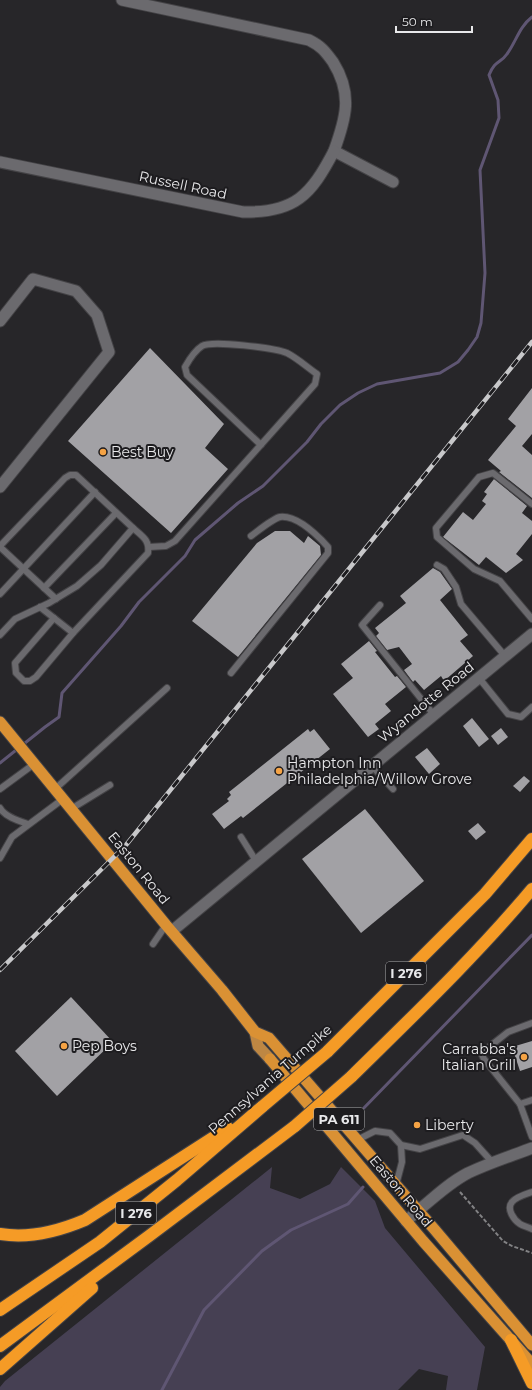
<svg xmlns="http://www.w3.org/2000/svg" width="532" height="1390" viewBox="0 0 532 1390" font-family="Montserrat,sans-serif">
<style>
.green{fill:#464053}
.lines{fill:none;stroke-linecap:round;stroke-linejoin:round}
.stream{stroke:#5f5673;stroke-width:3}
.building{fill:#a2a1a5}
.service-casing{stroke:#444346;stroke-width:8}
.minor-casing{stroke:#444346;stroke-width:13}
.tertiary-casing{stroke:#444346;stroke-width:13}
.primary-casing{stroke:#444346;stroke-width:13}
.trunk-casing{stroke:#444346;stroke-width:13}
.motorway-casing{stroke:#444346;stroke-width:14}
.path{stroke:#828284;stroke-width:2;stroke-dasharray:4 2;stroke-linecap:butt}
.service{stroke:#6b6a6e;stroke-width:6}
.minor{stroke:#6b6a6e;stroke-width:11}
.tertiary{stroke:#6b6a6e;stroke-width:11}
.primary{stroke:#be8743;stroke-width:11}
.trunk{stroke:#da9134;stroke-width:11}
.motorway{stroke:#f59b26;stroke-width:12}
.rail-casing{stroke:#c8c8ca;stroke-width:4.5}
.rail{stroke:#1d1c1f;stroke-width:3;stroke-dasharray:9;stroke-linecap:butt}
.motorway-bridge-casing{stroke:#444346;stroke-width:14;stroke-linecap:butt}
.motorway-bridge{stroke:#f59b26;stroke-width:12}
.poi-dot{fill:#f5a345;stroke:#1d1c1f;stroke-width:1.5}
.labels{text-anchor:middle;stroke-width:4;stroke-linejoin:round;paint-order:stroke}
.shield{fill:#1d1c1f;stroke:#ababad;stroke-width:1}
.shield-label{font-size:13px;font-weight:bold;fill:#e8e8ea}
.street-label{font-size:14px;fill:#e8e8ea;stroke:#1d1c1f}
.poi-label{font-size:14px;fill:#e8e8ea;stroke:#1d1c1f;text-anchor:start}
</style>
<rect width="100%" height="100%" fill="#272629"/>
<!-- green -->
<path class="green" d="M272,1167L270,1188L300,1199L330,1184L341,1167L375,1201L385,1228L485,1347L477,1390H446L448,1376L419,1369L398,1390H0V1387L5,1381Z"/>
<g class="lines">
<!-- stream -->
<g class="stream">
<path d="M0,763L45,727L59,717L62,693L121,626L139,602L185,556L195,540L238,503L263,486L307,442L321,424L340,405L358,393L377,384L440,373L458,362L468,350L477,337L481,323L485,273L480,170L499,118L498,100L489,75C495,60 501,63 507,54C516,42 519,27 532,17"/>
<path d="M360,1112L532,935"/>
<path d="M162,1390L204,1310L262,1251L291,1230L348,1204L363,1187"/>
</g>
</g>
<!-- building -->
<g class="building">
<path d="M150,348L224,424L205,448L228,469L171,533L68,441Z"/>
<path d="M532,388V434L522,446L532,455V498L499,472L501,471L488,460L516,426L508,419Z"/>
<path d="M494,479L527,506L522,513L532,521V534L516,554L523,560L506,573L486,557L479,565L443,537L463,512L473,520L486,504L482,501L487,494L484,492Z"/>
<path d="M275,531H290L304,543L308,536L320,546L321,555L238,657L192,621L257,543Z"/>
<path d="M433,568L440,572L452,589L440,600L468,635L460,641L473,656L444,681L441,676L424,690L415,680L413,682L404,670L412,664L399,647L387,650L376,636L379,633L375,628L406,603L400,596Z"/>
<path d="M369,641L377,651L375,652L395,677L397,676L406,687L385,704L391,711L375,724L379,729L368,737L333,694L353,678L341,664Z"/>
<path d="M472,718L489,739L479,747L463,726Z"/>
<path d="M501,728L508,737L498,745L491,736Z"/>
<path d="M308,729L310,732L314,729L330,749L243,818L241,816L224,829L212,814L229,801L227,799L231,795L229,792Z"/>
<path d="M427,748L440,764L429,774L415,757Z"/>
<path d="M524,776L530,781L520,792L513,786Z"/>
<path d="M365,809L424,881L361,933L302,859Z"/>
<path d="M478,823L486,832L476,840L468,831Z"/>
<path d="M71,997L113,1042L57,1096L15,1051Z"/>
<path d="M532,1041V1067L520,1071L512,1047Z"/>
</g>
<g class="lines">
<!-- service casing -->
<g class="service-casing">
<g id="service">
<path d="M532,504L493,473L479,477L436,528L437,537L474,569L500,581L532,619"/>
<path d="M0,546L65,478L70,475H76L133,528L101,565L77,586L49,603L15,619L0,635"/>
<path d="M0,547L56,599"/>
<path d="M149,547L166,546L175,541L315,384L317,374C307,367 297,358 287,353C275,348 212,340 202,346C194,351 189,360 185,367L187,375L261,445"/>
<path d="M437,565L444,569L456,587L461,604L505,656"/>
<path d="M44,588L116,513"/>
<path d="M0,594L95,492"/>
<path d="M380,605L362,625L434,715"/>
<path d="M40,607L73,633L148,553C150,540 142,536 133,528"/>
<path d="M54,618L15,663L16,673L24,681H30L36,677L73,633"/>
<path d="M231,673L328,553V547C318,536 297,515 280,517C272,519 258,531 251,536"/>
<path d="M479,678L508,714L521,717L532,707"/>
<path d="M372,766L393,789"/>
<path d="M0,789L34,764"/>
<path d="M55,789L167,688"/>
<path d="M0,808C5,817 19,821 28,824"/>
<path d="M71,809L110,785"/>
<path d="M241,837L256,861"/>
<path d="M0,858L12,837L63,799"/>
<path d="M153,944L166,925"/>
<path d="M532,1100L520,1104L532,1137"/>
<path d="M520,1104L484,1059L482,1055L484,1051L508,1032L532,1023"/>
<path d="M357,1140L375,1131L390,1133L401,1145L420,1149L463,1135L475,1143L493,1163"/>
<path d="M396,1185L402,1162L401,1145"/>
<path d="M532,1192C526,1194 516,1197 512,1202C506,1209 514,1220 520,1224C523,1226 528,1227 532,1229"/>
</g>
</g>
<!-- minor casing -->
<g class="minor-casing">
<g id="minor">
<path d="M122,0L309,40C321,46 325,51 333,62C353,94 346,118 334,151L393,182"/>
<path d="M0,162L243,212C295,213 311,195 334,151"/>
<path d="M0,321L33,279L76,291L97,315L109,352L0,487"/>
<path d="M172,931L532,634"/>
</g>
</g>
<!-- tertiary casing -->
<g class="tertiary-casing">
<path id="tertiary" d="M406,1221C426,1205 445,1185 468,1173C489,1163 511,1156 532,1148"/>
</g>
<!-- primary casing -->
<g class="primary-casing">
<path id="primary" d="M255,1032L258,1046L270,1059"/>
</g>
<!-- trunk casing -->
<g class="trunk-casing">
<g id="trunk">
<path d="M0,722L166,925L222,990L255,1032L269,1038L435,1230L532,1345"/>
<path d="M270,1059L423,1241L532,1364"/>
</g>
</g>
<!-- motorway casing -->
<g class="motorway-casing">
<g id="motorway">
<path d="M327,1052L485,894L532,839"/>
<path d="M351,1077C413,1016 476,956 532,889"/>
<path d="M0,1234C29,1239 59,1231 85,1220L228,1128"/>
<path d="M0,1310L100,1242L177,1180L263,1106"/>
<path d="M511,1340L532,1383"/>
<path d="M0,1346L149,1236L295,1126"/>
<path d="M0,1369L92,1288"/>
</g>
</g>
<!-- path -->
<path class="path" d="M460,1192L503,1241L512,1246L532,1253"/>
<!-- service -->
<use href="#service" class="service"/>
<!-- minor -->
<use href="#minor" class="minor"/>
<!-- tertiary -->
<use href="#tertiary" class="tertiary"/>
<!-- primary -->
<use href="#primary" class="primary"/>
<!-- trunk -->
<use href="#trunk" class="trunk"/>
<!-- motorway -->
<use href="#motorway" class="motorway"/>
<!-- rail casing -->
<g class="rail-casing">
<path id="rail" d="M0,970L126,845L532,342"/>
</g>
<!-- rail -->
<use href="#rail" class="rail"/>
<!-- motorway-bridge casing -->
<g class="motorway-bridge-casing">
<g id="motorway-bridge">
<path d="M263,1106L327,1052"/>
<path d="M295,1126L351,1077"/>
</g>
</g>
<!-- motorway-bridge -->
<use href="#motorway-bridge" class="motorway-bridge"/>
</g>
<!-- markers -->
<g class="poi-dot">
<circle cx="103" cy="452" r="4"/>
<circle cx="279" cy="771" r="4"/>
<circle cx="64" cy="1046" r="4"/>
<circle cx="524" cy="1057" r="4"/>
<circle cx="417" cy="1125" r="4"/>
</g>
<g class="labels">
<!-- shield labels -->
<g class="shield">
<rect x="386" y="962" width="40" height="22" rx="3"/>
<rect x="314" y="1108" width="50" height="22" rx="3"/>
<rect x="116" y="1202" width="40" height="22" rx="3"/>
</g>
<g class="shield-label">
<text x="406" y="978">I 276</text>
<text x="339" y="1124">PA 611</text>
<text x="136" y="1218">I 276</text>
</g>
<!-- street labels -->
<g class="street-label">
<text transform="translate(183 185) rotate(12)" y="5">Russell Road</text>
<text transform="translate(426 702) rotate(-39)" y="5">Wyandotte Road</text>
<text transform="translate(139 868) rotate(51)" y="5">Easton Road</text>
<text transform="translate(270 1079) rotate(-41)" y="5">Pennsylvania Turnpike</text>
<text transform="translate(401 1191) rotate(50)" y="5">Easton Road</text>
</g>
<!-- poi labels -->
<g class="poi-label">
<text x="111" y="457">Best Buy</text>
<text x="287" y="768">Hampton Inn<tspan x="287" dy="16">Philadelphia/Willow Grove</tspan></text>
<text x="72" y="1051">Pep Boys</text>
<text x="516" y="1054" text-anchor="end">Carrabba's<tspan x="516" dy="16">Italian Grill</tspan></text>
<text x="425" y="1130">Liberty</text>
</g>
</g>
<!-- scale -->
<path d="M396 26v6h76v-6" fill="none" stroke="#e8e8ea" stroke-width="2"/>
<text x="402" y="26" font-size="12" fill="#e8e8ea" stroke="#1d1c1f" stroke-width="3" paint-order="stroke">50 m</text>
</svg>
